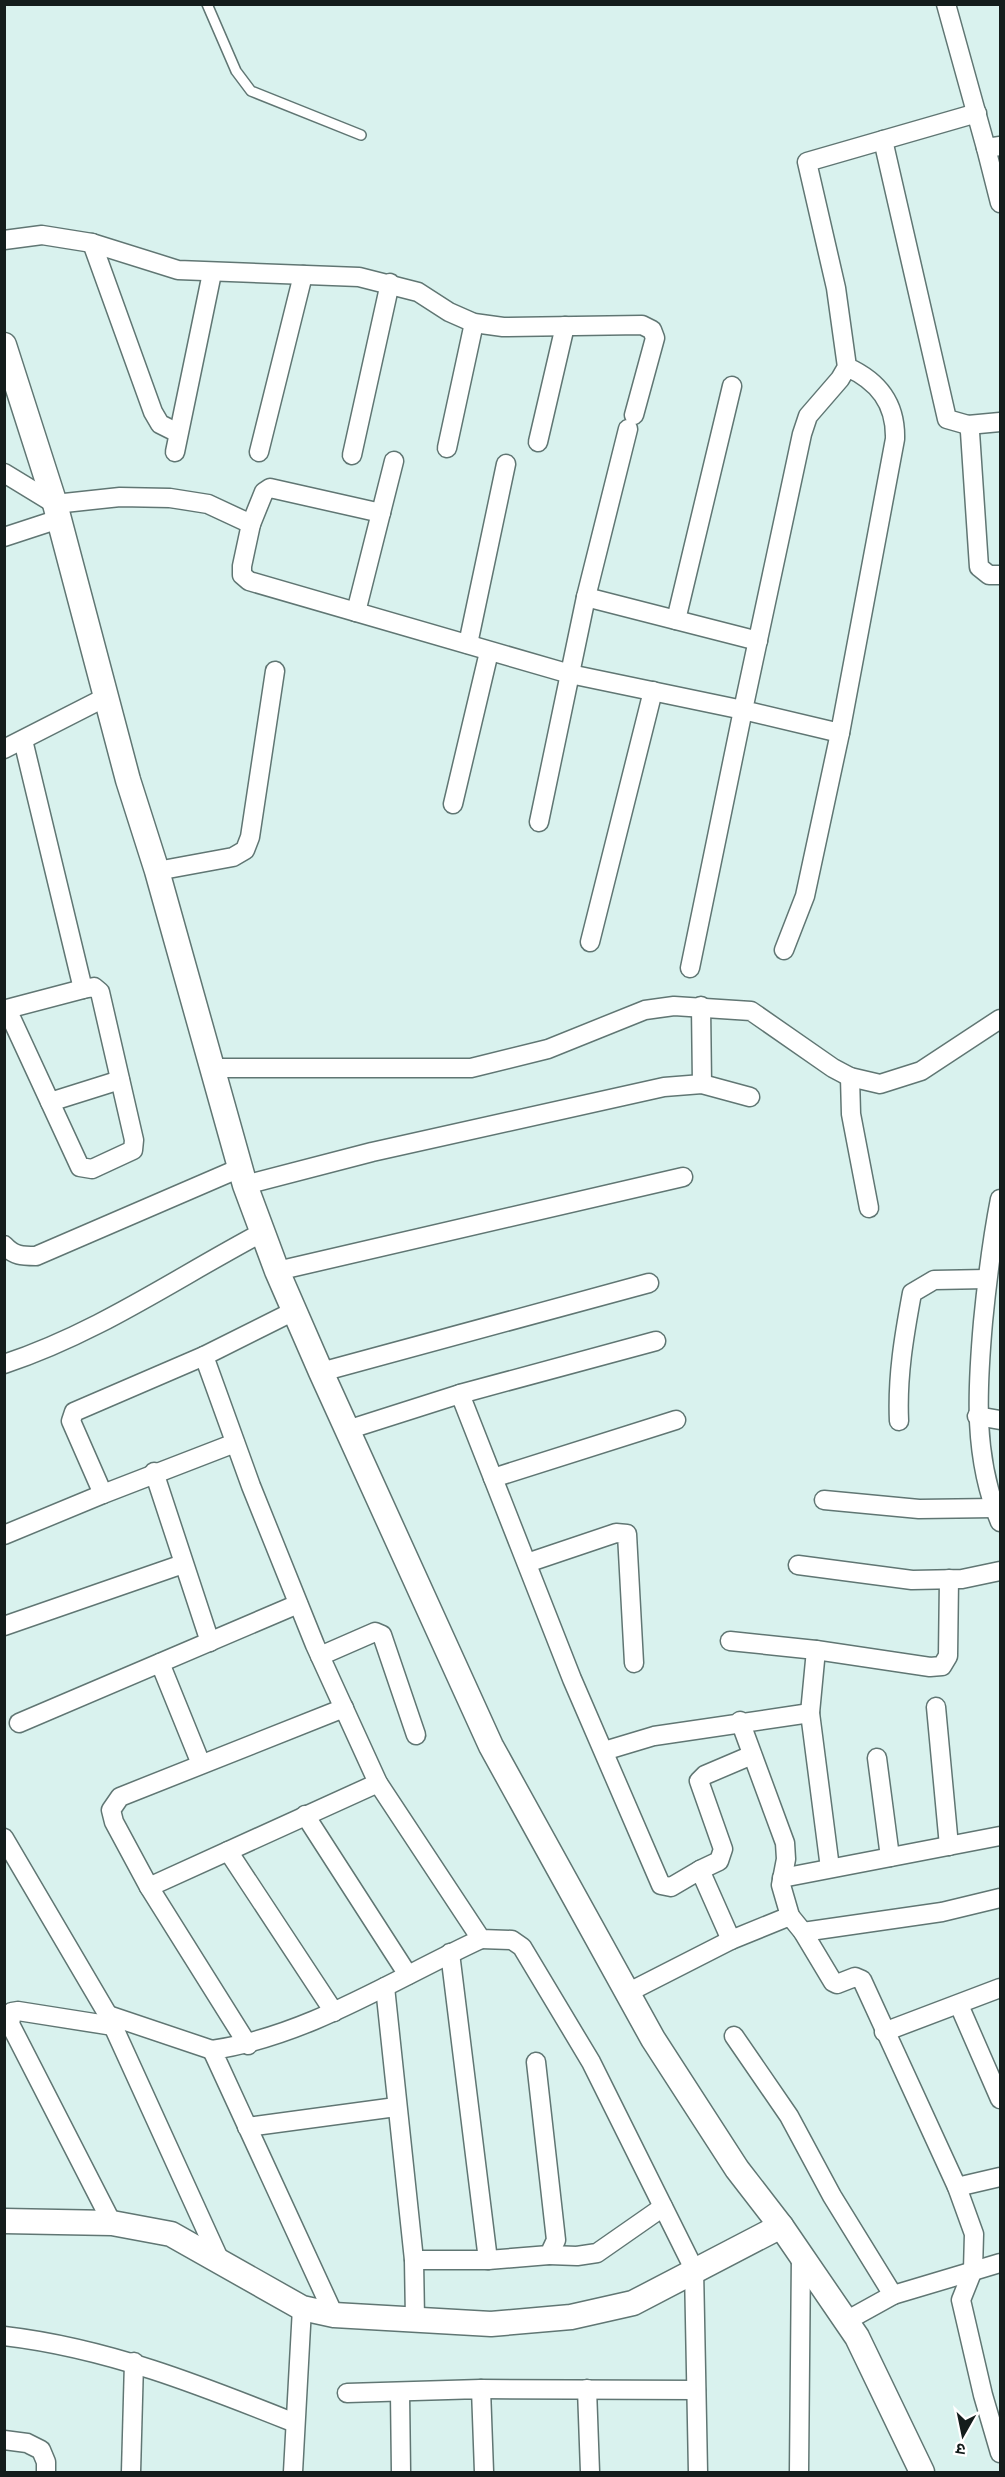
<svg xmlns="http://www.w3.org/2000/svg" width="1005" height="2477" viewBox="0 0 1005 2477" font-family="'Exo 2','Noto Sans Devanagari',sans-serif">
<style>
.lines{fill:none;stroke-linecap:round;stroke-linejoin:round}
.lane-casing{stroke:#607673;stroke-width:12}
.street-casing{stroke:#607673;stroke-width:21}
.secondary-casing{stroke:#607673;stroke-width:27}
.lane{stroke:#fff;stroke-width:9}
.street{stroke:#fff;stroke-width:18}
.secondary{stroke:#fff;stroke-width:24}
</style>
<rect width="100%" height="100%" fill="#d9f2ee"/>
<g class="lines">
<!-- lane casing -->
<g class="lane-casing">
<path id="lane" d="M207,4L236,71L251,91L361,135"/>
</g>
<!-- street casing -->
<g class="street-casing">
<g id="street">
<path d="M946,4L986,148L1000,146"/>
<path d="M883,140L947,419L968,425L970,432L979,567L989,575H1000"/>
<path d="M986,148L1000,203"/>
<path d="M4,240L42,235L92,243L178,270L359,277L418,292L449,312L474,323L503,327L642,325L652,330L655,338L634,415"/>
<path d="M92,243L153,412L160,424L178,433"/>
<path d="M847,367C878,381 896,403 895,439L840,733L743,710L802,434L808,416L840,379L847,367L836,288L807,162L977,113"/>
<path d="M968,425L1000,422"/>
<path d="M538,442L565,326"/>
<path d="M447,448L474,323"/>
<path d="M175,452L212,273"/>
<path d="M259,452L303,275"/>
<path d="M352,455L390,283"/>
<path d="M4,473L55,504L120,497L170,498L208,504L251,524L242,566V575L249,581L570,674L743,710L690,968"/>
<path d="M251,524L264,492L270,488L381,513"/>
<path d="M4,537L59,519"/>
<path d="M586,597L758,641"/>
<path d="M356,612L394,461"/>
<path d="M676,620L732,386"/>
<path d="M468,644L506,464"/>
<path d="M23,740L83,989"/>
<path d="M4,749L106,697"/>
<path d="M453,804L489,652"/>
<path d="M539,822L586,597L628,429"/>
<path d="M157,871L233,857L245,850L250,837L275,671"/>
<path d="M590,942L653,691"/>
<path d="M784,950L805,896L840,733"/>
<path d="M701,1006L702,1084"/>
<path d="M4,1009H7L83,989L94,987L100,992L134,1140L133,1150L92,1169L80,1167L7,1009"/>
<path d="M211,1068H471L548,1049L645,1010L674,1006L751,1011L833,1068L850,1077L880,1084L921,1071L1000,1019"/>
<path d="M850,1077L851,1114L869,1208"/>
<path d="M50,1102L120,1080"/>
<path d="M245,1185L372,1152L664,1087L702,1084L750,1097"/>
<path d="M1000,1199C992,1240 987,1281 983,1322C977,1391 973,1457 1000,1522"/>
<path d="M4,1245C14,1256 22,1256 36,1256L240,1168"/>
<path d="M277,1271L683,1177"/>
<path d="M296,1310L204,1356L251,1486L315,1645L378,1783L481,1939L512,1940L522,1947L591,2062L694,2269L698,2472"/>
<path d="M4,1364C98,1333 176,1278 263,1232"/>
<path d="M321,1372L649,1283"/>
<path d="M460,1394L656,1341"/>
<path d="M977,1416L1000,1420"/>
<path d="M899,1421C897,1377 904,1336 912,1293L934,1280L987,1279"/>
<path d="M347,1430L460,1394L572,1679L661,1885L671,1887L700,1870L731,1940L790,1916L803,1932L833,1982L837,1984L855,1977L862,1980L957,2187L974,2234L973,2270L961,2300L983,2395L1000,2453"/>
<path d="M154,1472L210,1642"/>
<path d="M493,1478L676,1420"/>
<path d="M103,1494L235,1443"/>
<path d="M824,1500L919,1509L995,1508"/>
<path d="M4,1535L103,1494L71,1421L74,1412L204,1356"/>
<path d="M527,1563L616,1533L627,1534L634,1663"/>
<path d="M798,1565L912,1580L962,1579L1000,1571"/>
<path d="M4,1626L183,1564"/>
<path d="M730,1641L816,1650L930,1667L942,1666L948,1656L949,1579"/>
<path d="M816,1650L810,1713L830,1868"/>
<path d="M320,1656L375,1632L382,1635L416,1735"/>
<path d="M160,1663L201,1764"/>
<path d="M936,1707L949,1846"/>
<path d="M740,1721L785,1843L786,1859L781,1885L790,1916"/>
<path d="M19,1723L298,1604"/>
<path d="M604,1751L654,1736L810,1713"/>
<path d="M877,1758L890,1857"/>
<path d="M305,1815L408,1975"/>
<path d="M4,1838L108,2015L221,2263"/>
<path d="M228,1851L334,2012"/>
<path d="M700,1870L719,1861L723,1849L699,1781L705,1775L752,1755"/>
<path d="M782,1878L1000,1836"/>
<path d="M149,1887L378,1783"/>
<path d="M803,1932L942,1912L1000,1898"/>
<path d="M450,1953L488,2260"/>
<path d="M385,1987L414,2260L415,2319"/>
<path d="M627,1993L731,1940"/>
<path d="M959,2005L1000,2099"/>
<path d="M108,2015L212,2050"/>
<path d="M884,2032L1000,1988"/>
<path d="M734,2036L789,2116L832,2196L893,2295L846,2321"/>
<path d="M248,2045L149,1887L114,1822L111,1810L120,1797L344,1708"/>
<path d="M247,2127L396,2107"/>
<path d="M957,2187L1000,2177"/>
<path d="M112,2223L10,2024L12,2012L18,2011L113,2026"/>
<path d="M549,2255L577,2256L597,2253L663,2207"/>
<path d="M414,2260H488L549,2255L556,2240L536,2062"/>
<path d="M893,2295L1000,2263"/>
<path d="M334,2315L212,2050C308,2036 394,1979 481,1939"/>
<path d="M4,2336C107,2348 200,2385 295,2423"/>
<path d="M481,2389L696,2390"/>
<path d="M587,2389L590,2472"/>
<path d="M347,2393L481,2389L484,2472"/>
<path d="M400,2393L401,2472"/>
<path d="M4,2440L27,2443L41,2450L46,2462V2472"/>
<path d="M131,2472L134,2362"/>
<path d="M293,2472L302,2308"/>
<path d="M799,2472L801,2254"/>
</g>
</g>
<!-- secondary casing -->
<g class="secondary-casing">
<g id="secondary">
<path d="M4,345L55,504L128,780L157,871L245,1185L277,1271L321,1372L491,1746L653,2039L737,2169L781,2226L857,2337L922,2472"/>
<path d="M4,2221L112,2223L171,2234L302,2308L334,2315L491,2324L571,2317L633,2303L781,2226"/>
</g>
</g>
<!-- lane -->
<use href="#lane" class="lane"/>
<!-- street -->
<use href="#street" class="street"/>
<!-- secondary -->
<use href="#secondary" class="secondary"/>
</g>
<!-- border -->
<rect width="1005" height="2477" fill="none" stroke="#141d1c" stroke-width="12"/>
<!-- north arrow -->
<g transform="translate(963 2435) rotate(189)" stroke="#ffffff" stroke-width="4.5" paint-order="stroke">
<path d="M0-4.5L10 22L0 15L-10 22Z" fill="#141d1c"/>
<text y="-9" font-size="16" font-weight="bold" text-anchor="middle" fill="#141d1c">उ</text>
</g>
</svg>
